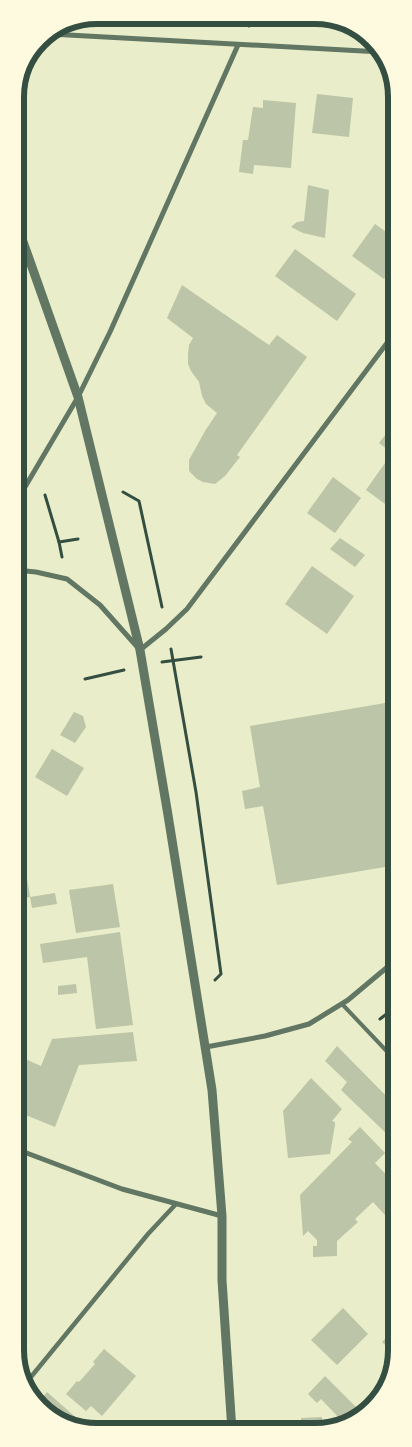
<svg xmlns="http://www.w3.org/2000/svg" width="412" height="1447" viewBox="0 0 412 1447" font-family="'Archivo Narrow',sans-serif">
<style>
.building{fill:#bcc5a7}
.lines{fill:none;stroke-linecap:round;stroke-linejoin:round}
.path{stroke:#344e41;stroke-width:3}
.service{stroke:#617663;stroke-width:4}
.pedestrian{stroke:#617663;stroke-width:4.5}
.minor{stroke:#617663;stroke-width:5}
.tertiary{stroke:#617663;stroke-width:9}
.rim{fill:none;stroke:#344e41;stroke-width:6}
</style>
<rect width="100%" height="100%" fill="#e9edc9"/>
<!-- building -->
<g class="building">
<path d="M317,94L353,98L349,137L312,133Z"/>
<path d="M263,100L296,103L291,168L254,165L253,174L239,172L243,140H248L253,107L263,108Z"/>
<path d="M308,185L329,190L325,238L303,233L291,227L297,222L304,221Z"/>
<path d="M375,224L396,239V262L384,279L352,256Z"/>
<path d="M295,249L356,294L337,321L275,276Z"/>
<path d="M182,285L269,345L277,335L307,357L237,455L240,457L225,476L215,484L203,482L197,479L189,471V460L205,431L217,413L206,404L202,396L199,382L191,371L188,364V354L189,345L193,338L167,318Z"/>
<path d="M396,421V512L366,490L392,453L379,443Z"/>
<path d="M333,477L361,498L335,533L307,513Z"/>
<path d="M340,538L365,555L355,567L330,549Z"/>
<path d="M312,566L354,596L327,634L285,604Z"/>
<path d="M397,701V865L277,885L263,806L245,809L242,791L260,787L250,726Z"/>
<path d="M74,712L83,716L86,727L75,743L60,735Z"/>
<path d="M52,749L84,768L67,796L35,777Z"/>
<path d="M24,860L30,897L16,899V861Z"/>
<path d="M113,884L120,927L76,933L69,890Z"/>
<path d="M55,893L57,904L32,908L30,897Z"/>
<path d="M120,932L133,1025L96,1029L87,957L43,963L40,944Z"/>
<path d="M76,984L77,993L58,995V986Z"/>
<path d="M133,1032L137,1061L79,1065L55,1127L16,1111V1055L41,1066L52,1039Z"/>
<path d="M337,1046L397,1107V1128L389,1136L341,1090L347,1082L325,1061Z"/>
<path d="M311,1078L342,1109L332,1121L335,1122V1125L330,1154L288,1158L283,1111Z"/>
<path d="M360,1127L385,1153L375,1163L397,1186V1224L395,1226L373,1202L355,1219L358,1222L337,1241V1256L313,1257V1246H317V1240L308,1231L303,1236L300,1195L352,1142L348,1139Z"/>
<path d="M343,1308L368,1334L337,1365L311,1340Z"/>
<path d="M397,1326V1356L382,1342Z"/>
<path d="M104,1349L136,1376L102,1416L91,1406L86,1411L66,1394L77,1381L79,1382L95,1364L93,1362Z"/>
<path d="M325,1376L361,1412L343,1422L321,1399L317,1403L308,1394Z"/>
<path d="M47,1392L80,1421L75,1427L39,1408L37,1404Z"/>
<path d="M322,1417V1431H301V1418Z"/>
<path d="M89,1419L93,1421L100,1427L105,1422L114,1430H92L85,1424Z"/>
</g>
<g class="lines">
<!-- path -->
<g class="path">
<path d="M249,17V26"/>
<path d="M123,492L139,501L162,607"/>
<path d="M45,495L59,542L62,557"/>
<path d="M59,542L78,539"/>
<path d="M171,649L196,792L221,974L215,980"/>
<path d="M162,662L201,657"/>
<path d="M85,679L124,670"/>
<path d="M380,1019L397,1006"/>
</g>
<!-- service -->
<path class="service" d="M342,1004L397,1062"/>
<!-- pedestrian -->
<path class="pedestrian" d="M26,1383L148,1234L176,1204"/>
<!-- minor -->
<g class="minor">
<path d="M50,34L381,52"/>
<path d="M15,504L78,397L110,332L238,45"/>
<path d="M15,570L36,572L67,579L100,605L140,650L166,629L187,609L396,331"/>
<path d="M206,1047L265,1036L309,1024L348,1000L397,959"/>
<path d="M16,1149L122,1189L222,1216"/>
</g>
<!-- tertiary -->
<path class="tertiary" d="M15,219L78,397L140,650L168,815L212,1090L222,1216V1280L232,1431"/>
</g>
<!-- crop -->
<path d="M0 0H412V1447H0ZM97 24H315A73 73 0 0 1 388 97V1350A73 73 0 0 1 315 1423H97A73 73 0 0 1 24 1350V97A73 73 0 0 1 97 24Z" fill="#fefae0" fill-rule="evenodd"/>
<path class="rim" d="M97 24H315A73 73 0 0 1 388 97V1350A73 73 0 0 1 315 1423H97A73 73 0 0 1 24 1350V97A73 73 0 0 1 97 24Z"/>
</svg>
